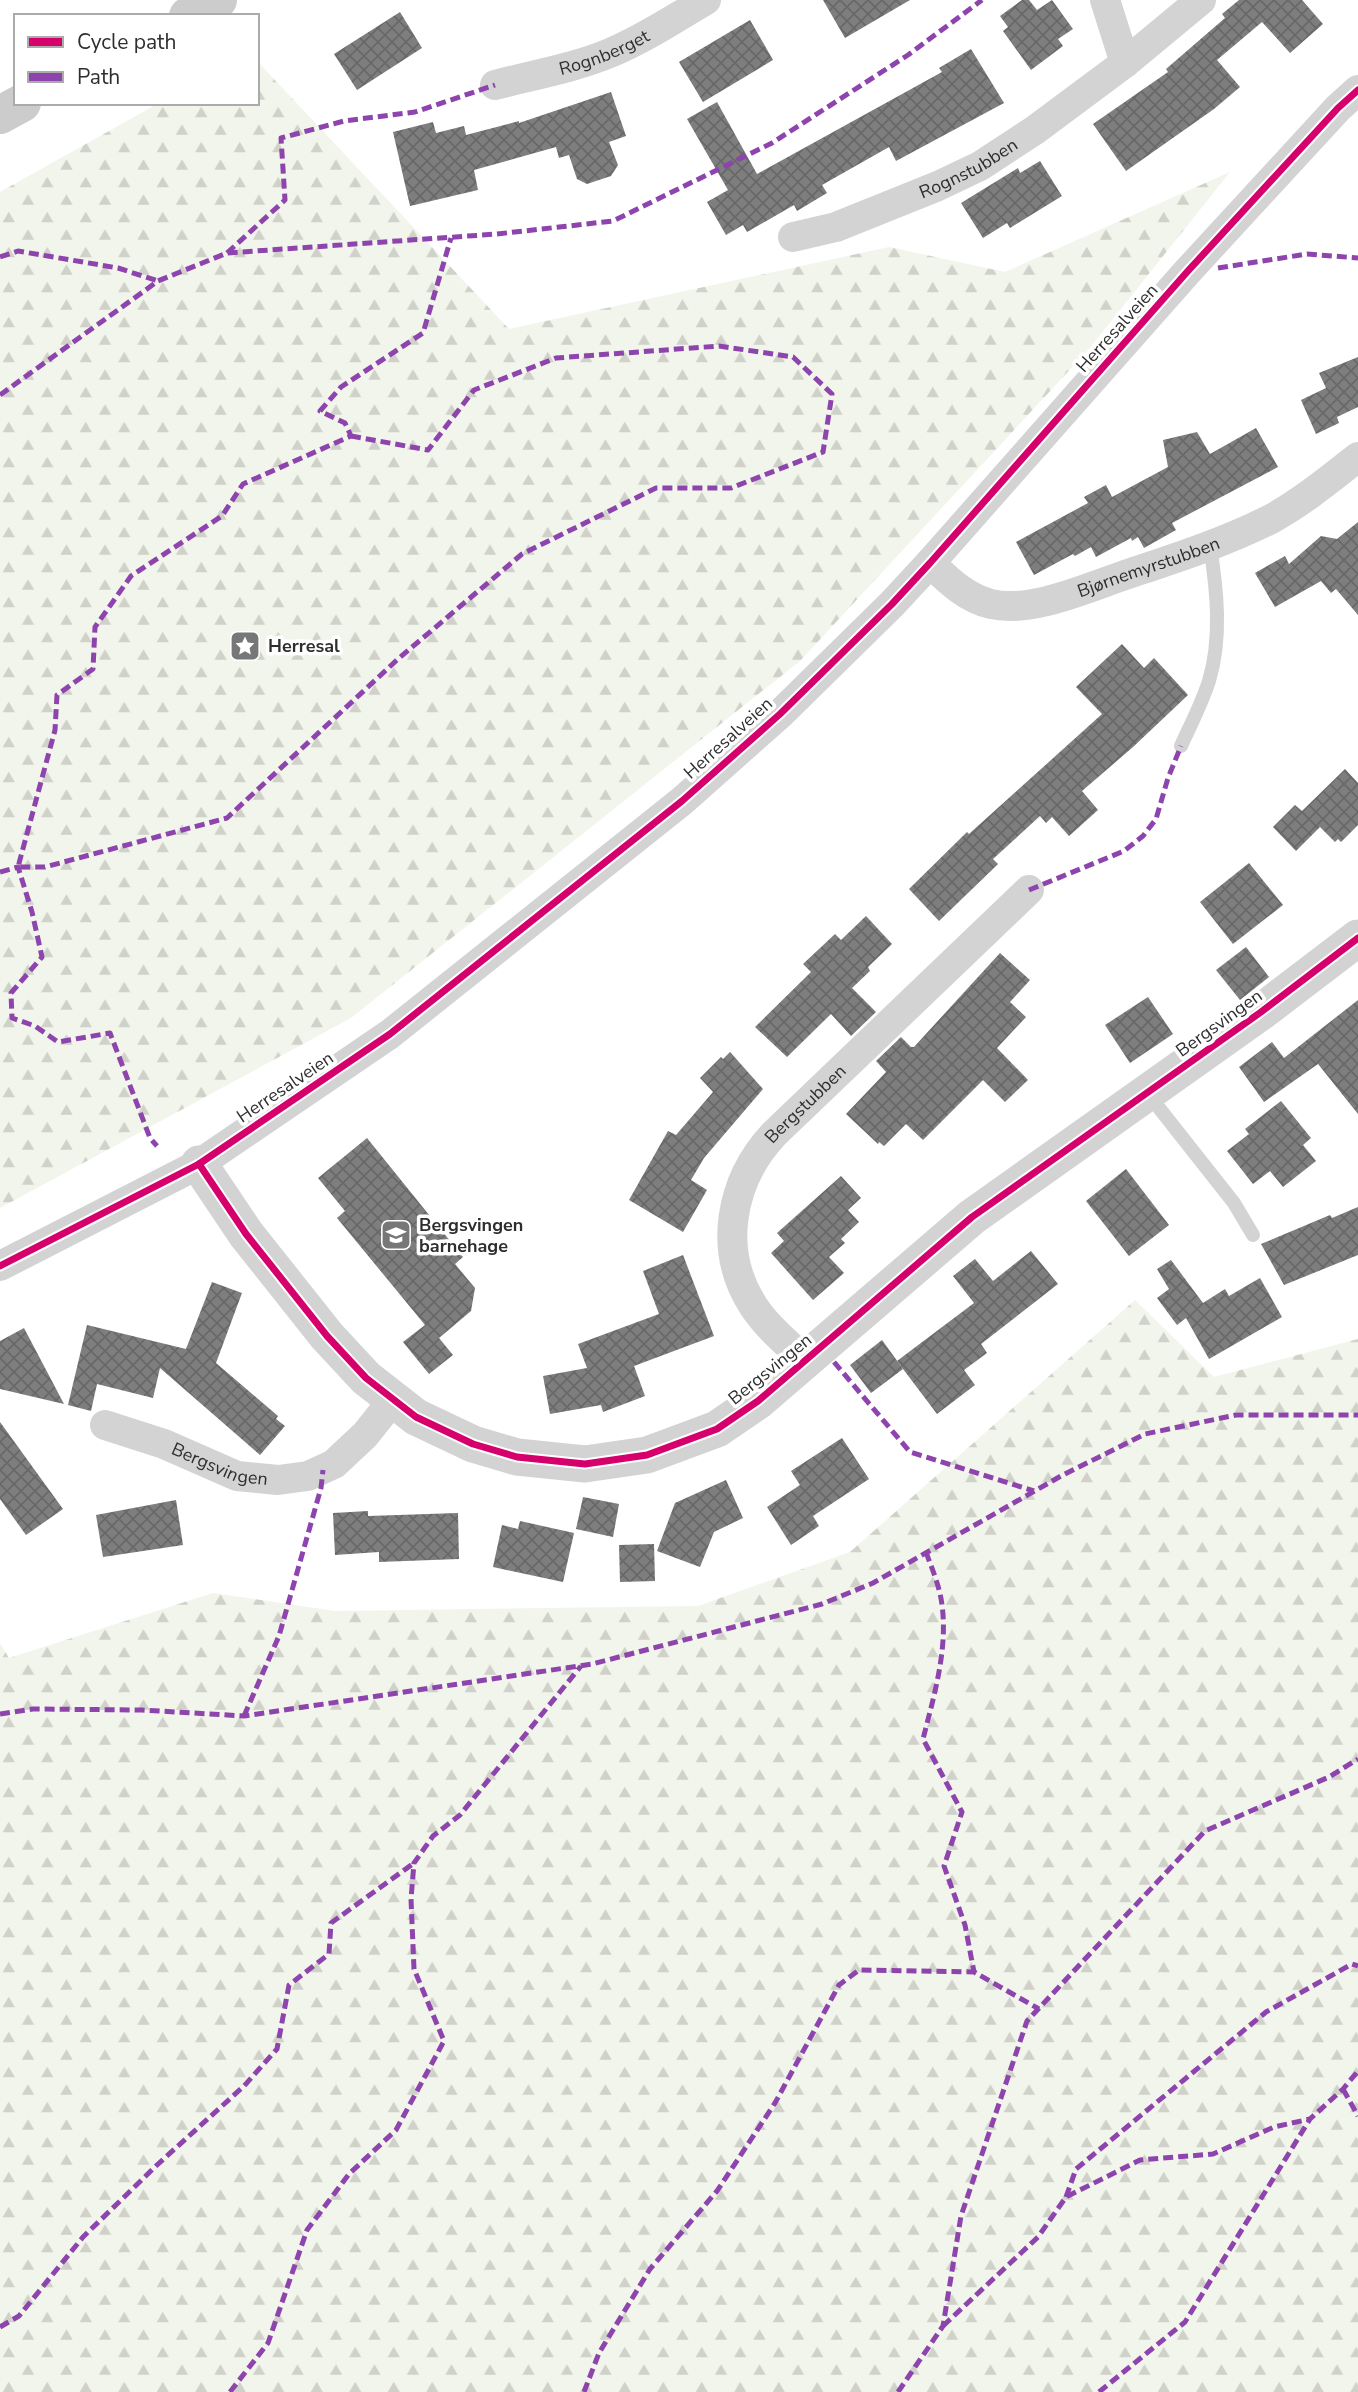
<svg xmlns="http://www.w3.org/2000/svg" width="1358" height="2392" viewBox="0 0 1358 2392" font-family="'Nunito Sans',sans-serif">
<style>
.forest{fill:url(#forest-firs)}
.building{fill:url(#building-cross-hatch)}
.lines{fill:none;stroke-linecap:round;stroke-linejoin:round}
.service{stroke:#d3d3d3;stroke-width:14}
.minor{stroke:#d3d3d3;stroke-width:30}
.tertiary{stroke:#d3d3d3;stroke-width:37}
.secondary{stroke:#ccc;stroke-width:38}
.quiet{stroke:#8e44ad;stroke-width:5;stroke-dasharray:10 5;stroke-linecap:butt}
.cycleway-casing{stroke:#fff;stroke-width:11}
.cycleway{stroke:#d6006c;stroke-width:7}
.labels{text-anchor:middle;stroke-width:7;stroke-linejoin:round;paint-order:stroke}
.street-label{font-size:18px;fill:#2e2e2e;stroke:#fff}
.poi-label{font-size:18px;font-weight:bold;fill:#2e2e2e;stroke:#fff;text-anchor:start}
</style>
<defs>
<pattern id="forest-firs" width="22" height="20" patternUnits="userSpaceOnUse" patternTransform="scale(1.75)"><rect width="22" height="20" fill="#f2f5eb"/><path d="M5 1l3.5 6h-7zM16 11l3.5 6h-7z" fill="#d0d2ca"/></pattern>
<pattern id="building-cross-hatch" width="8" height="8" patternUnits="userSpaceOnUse" patternTransform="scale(1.75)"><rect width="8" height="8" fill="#7e7e7e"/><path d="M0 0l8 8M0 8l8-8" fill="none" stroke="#686868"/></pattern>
</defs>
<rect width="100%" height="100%" fill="#fff"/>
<!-- forest -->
<g class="forest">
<path d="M257,61L509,329L889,247L1005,272L1230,172L1089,349L800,661L351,1018L0,1208V192L159,103H257Z"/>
<path d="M1135,1300L1214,1377L1358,1339V2392H0V1643L9,1658L213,1593L335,1611L698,1606L850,1552Z"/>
</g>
<!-- building -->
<g class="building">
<path d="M823,0H910L845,38Z"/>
<path d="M1022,0H1029L1037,10L1052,0L1073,29L1058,39L1063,46L1031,70L1003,31L1008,27L1000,16Z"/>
<path d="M1239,0H1302L1323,24L1290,53L1262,22L1217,60L1240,87L1214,109L1126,171L1093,124L1168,72L1166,69L1225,18L1222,14Z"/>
<path d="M400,12L422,48L357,90L334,54Z"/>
<path d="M750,20L773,60L703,102L679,62Z"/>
<path d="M971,49L1004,103L896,161L889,147L822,185L827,193L797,211L794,205L747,232L743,225L726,235L707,202L728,190L687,119L717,102L757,174L942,72L939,68Z"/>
<path d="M611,92L626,136L609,142L618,165L611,176L587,184L577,179L569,155L559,158L556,147L474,170L478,190L410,206L393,132L433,122L436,133L464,126L466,135L519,121V123Z"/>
<path d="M1040,161L1062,196L1010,228L1007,223L983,238L961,203L1018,168L1020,173Z"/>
<path d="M1358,357V407L1337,417L1339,423L1316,434L1301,400L1326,388L1319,373Z"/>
<path d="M1256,428L1278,467L1172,523L1176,530L1144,548L1138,537L1132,541L1131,538L1096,557L1091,547L1075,556L1073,554L1034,575L1016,542L1088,503L1084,497L1106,485L1112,497L1168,467L1163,440L1197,432L1210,454Z"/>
<path d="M1358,522V615L1336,589L1331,593L1321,581L1275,607L1255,573L1285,556L1289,564L1321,536L1337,539Z"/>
<path d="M1122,644L1144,668L1154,658L1188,695L1133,747L1082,791L1098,810L1069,836L1052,817L1046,823L1040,816L993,859L998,864L939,921L909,889L967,832L969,834L1102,714L1076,687Z"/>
<path d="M1345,769L1358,783V825L1341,842L1338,839L1335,842L1320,827L1296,851L1273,827L1295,805L1302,811Z"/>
<path d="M1249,863L1283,905L1233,944L1200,902Z"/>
<path d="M866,916L892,944L868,967L870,971L852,988L876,1012L851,1036L831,1014L787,1057L755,1027L811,972L803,964L835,934L841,940Z"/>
<path d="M1246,947L1269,977L1240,1000L1216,970Z"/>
<path d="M1000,953L1030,980L1010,1002L1026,1017L997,1048L1028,1080L1005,1102L983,1080L923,1140L906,1124L884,1146L879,1142L878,1144L846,1114L886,1072L876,1061L901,1037L911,1047H914Z"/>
<path d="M1148,997L1173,1034L1130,1063L1105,1025Z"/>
<path d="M1358,1000V1114L1318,1064L1264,1102L1239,1067L1272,1042L1284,1058Z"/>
<path d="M730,1052L763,1089L704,1158L691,1180L707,1190L683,1232L629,1200L668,1131L676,1135L713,1092L700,1078L721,1057L723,1059Z"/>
<path d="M1281,1101L1311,1138L1303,1145L1316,1161L1283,1187L1270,1171L1253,1184L1227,1151L1249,1134L1245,1129Z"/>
<path d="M367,1138L463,1257L455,1264L475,1288L471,1311L439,1338L453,1355L429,1374L403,1342L425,1325L337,1218L345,1211L318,1178Z"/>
<path d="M1126,1169L1169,1225L1129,1256L1086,1201Z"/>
<path d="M841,1176L861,1198L848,1210L859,1222L841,1239L845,1243L829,1257L844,1273L813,1300L771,1253L784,1241L777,1233Z"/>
<path d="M1358,1207V1255L1284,1285L1261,1244L1330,1215L1332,1218Z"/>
<path d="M1031,1251L1058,1284L981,1344L987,1353L964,1370L975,1385L937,1414L897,1361L974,1303L953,1276L975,1259L993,1281Z"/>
<path d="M683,1255L714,1336L634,1366L645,1396L603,1412L601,1405L550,1414L543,1376L587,1368L578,1344L659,1314L643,1271Z"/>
<path d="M1171,1260L1203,1303L1225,1289L1229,1296L1260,1278L1282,1317L1209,1359L1186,1318L1177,1325L1157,1298L1169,1289L1157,1269Z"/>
<path d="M212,1282L242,1293L216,1363L278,1416L276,1419L285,1426L260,1455L160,1368L153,1398L97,1384L91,1411L68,1405L87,1325L186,1349Z"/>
<path d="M24,1328L64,1404L0,1389V1341Z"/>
<path d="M882,1340L903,1369L871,1393L850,1365Z"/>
<path d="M0,1422L63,1509L26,1535L0,1499Z"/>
<path d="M842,1438L869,1479L813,1516L819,1526L791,1545L767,1507L800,1485L791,1471Z"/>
<path d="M726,1480L743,1518L714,1532L700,1567L657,1551L675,1503Z"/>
<path d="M583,1497L619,1504L613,1537L576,1529Z"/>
<path d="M176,1500L183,1545L103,1557L96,1515Z"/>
<path d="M368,1511V1516L458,1513L459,1559L379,1562V1552L335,1555L333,1513Z"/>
<path d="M520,1521L574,1533L563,1582L493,1567L502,1525L518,1529Z"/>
<path d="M654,1544L655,1581L620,1582L619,1545Z"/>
</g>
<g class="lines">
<!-- service -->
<g class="service">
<path d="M1181,746C1191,724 1202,703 1209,681C1222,638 1217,590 1210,546"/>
<path d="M1148,1094L1234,1203L1253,1235"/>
</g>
<!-- minor -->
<g class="minor">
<path d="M1105,0L1125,63L1201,0"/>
<path id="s1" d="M495,85C533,75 574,68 610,53C644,39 675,18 706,0"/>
<path id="s2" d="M793,237L836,227L938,186L980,166L1035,130L1125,63"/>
<path id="s3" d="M930,563C948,580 966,598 991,604C1032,614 1091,586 1131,573C1179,557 1225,542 1271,519C1302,502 1330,479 1358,457"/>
<path d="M0,1266L199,1164L390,1034L682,801L780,714L892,604L930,563L1187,272L1338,108L1358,90"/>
<path id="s4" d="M807,1362C789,1345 768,1328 754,1307C717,1251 730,1181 774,1134L1029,890"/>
<path id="s5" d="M105,1425L164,1444L237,1476L278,1480L308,1476L334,1464L365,1435L393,1400"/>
</g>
<!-- tertiary -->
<path class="tertiary" d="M199,1164L246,1234L327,1336L366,1378L416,1417L473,1444L517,1457L585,1464L647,1455L717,1429L758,1401L972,1217L1261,1012L1358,938"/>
<!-- secondary -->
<g class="secondary">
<path d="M188,16L218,0"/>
<path d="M0,115L22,103"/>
</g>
<!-- quiet -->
<g class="quiet">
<path d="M227,253L285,200L281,138L344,121L415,112L495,85"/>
<path d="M0,257L18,251L118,268L158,281"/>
<path d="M1218,268L1307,254L1358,258"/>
<path d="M0,395L158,281L227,253L497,234L613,221L772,143L908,55L982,0"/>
<path d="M351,436L428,450L474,390L556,358L719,346L793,357L832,394L823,452L731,488H656L522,554L398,659L227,818L45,867H18L55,730L57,695L93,669L95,627L131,576L222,516L243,484L351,436L345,423L320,411L341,387L423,333L451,238"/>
<path d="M0,872L18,867L32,912L42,957L11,993L12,1018L35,1026L58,1042L110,1033L150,1138L157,1146"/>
<path d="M1029,890L1124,851L1143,836L1156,819L1168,778L1181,746"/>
<path d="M834,1362L910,1452L1034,1491"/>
<path d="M926,1552C932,1569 940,1587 942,1605C948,1649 934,1696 923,1739L962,1812L944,1866L965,1925L974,1972"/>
<path d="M0,1714L33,1709L142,1710L244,1716L592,1664L822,1604L873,1583L1061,1476L1145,1434L1236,1415H1358"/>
<path d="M244,1716L279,1636L321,1488L323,1470"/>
<path d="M1343,2089L1358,2116"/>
<path d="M1066,2197L1076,2169L1266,2012L1352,1964L1358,1966"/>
<path d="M943,2326L1038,2237L1066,2197L1140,2160L1213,2154L1274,2127L1310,2119"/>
<path d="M0,2327L19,2316L83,2237L157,2165L244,2086L277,2049L289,1985L329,1954L331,1923L414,1863"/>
<path d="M230,2392L268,2343L307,2230L349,2174L396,2130L444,2041L414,1969L411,1899L414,1863L433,1836L460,1815L581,1666"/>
<path d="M584,2392L599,2353L650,2269L717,2191L775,2103L839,1985L859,1970L974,1972L1039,2009"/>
<path d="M898,2392L943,2326L961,2216L1027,2021L1205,1831L1329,1777L1358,1759"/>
<path d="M1099,2392L1185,2322L1310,2119L1343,2089L1358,2071"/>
</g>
<!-- cycleway casing -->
<g class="cycleway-casing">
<g id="cycleway">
<path d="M199,1164L246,1234L327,1336L366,1378L416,1417L473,1444L517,1457L585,1464L647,1455L717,1429L758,1401L972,1217L1261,1012L1358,938"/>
<path d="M0,1266L199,1164L390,1034L682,801L780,714L892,604L930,563L1187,272L1338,108L1358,90"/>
</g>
</g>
<!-- cycleway -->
<use href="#cycleway" class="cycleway"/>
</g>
<!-- icons -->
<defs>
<g id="sight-square" transform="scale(1.575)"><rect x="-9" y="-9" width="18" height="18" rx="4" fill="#777" stroke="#fff"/><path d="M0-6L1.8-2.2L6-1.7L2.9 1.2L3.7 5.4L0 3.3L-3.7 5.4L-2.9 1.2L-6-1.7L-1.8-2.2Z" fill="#fff"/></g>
<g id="school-square" transform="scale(1.575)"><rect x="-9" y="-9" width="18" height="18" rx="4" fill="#777" stroke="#fff"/><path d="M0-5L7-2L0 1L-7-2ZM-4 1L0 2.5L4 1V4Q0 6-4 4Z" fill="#fff"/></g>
</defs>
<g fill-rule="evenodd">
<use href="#sight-square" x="245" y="646"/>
<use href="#school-square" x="396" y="1235"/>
</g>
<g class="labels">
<!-- street labels -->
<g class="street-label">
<text dy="6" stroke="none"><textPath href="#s1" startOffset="114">Rognberget</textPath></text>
<text dy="6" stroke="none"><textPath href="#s2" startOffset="189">Rognstubben</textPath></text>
<text transform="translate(1117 328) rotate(-48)" y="6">Herresalveien</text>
<text dy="6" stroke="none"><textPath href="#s3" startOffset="238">Bjørnemyrstubben</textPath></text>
<text transform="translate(728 738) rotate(-42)" y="6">Herresalveien</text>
<text transform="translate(1219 1023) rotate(-36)" y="6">Bergsvingen</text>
<text transform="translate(285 1087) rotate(-34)" y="6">Herresalveien</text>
<text dy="6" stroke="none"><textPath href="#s4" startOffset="308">Bergstubben</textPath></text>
<text transform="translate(770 1369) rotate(-39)" y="6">Bergsvingen</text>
<text dy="6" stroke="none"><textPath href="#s5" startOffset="122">Bergsvingen</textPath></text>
</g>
<!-- poi labels -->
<g class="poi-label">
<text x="268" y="652">Herresal</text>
<text x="419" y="1231">Bergsvingen<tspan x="419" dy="21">barnehage</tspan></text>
</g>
</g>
<!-- legend -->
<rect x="14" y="14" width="245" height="91" fill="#ffffff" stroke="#ababab" stroke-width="2"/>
<rect x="28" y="37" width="35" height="10" fill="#d6006c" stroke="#ababab" stroke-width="2"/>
<text x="77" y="49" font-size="21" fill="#2e2e2e">Cycle path</text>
<rect x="28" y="72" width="35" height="10" fill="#8e44ad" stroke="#ababab" stroke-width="2"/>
<text x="77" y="84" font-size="21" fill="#2e2e2e">Path</text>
</svg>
